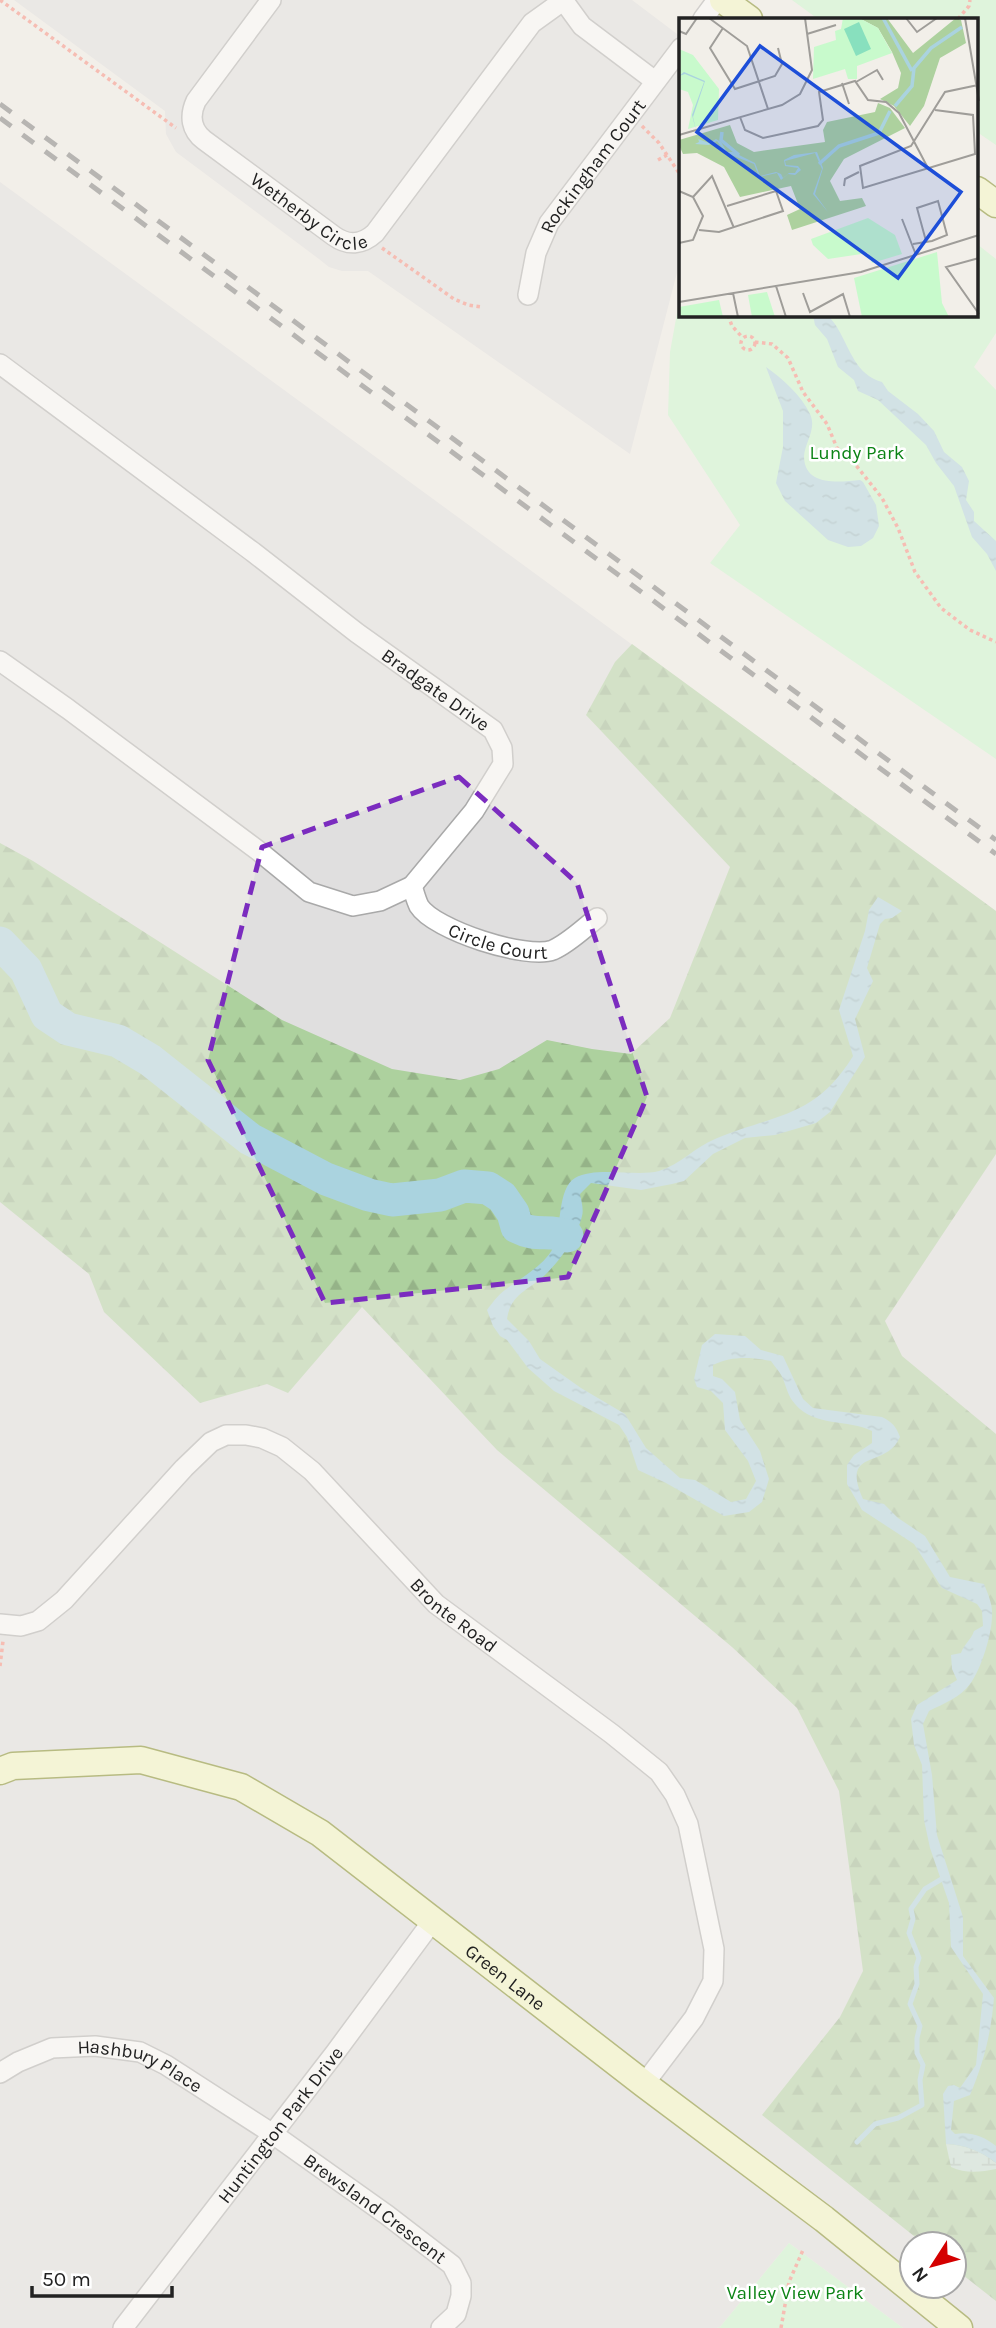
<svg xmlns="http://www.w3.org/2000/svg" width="996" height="2328" viewBox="0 0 996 2328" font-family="Karla,sans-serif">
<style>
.residential{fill:#e0dfdf;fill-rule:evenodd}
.forest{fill:url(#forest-firs)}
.wetland{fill:url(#wetland-marsh)}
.park{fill:#c8facc}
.water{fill:url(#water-ripples)}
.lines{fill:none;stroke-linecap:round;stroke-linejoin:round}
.stream{stroke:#aad3df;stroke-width:5}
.river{stroke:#aad3df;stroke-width:33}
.street-casing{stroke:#a9a9a9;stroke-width:22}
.secondary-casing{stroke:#707d05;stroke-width:29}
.path{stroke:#fa8072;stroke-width:3.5;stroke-dasharray:3.5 3.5;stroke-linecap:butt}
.street{stroke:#fff;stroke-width:19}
.secondary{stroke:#f7fabf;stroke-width:26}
.rail{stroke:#707070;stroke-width:5;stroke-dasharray:14 14;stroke-linecap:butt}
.marked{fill:none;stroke:#7b2cbf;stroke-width:5;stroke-dasharray:14 9;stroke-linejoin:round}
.labels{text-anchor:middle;stroke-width:5;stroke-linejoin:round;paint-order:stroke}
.street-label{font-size:19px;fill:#222;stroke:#fff}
.park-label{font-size:19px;fill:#0c8416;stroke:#fff}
.inset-river{fill:none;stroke:#aad3df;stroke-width:3.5}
.inset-road{fill:none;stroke:#9f9d99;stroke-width:2}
.view{fill:#1d4ed8;fill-opacity:0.15;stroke:#1d4ed8;stroke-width:3.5}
.inset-edge{fill:none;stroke:#222;stroke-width:3.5}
</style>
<defs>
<pattern id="forest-firs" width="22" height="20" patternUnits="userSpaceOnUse" patternTransform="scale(1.75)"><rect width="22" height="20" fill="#add19e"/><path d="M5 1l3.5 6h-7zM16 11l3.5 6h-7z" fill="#95b388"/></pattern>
<pattern id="wetland-marsh" width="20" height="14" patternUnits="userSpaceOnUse" patternTransform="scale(1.75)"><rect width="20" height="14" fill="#c6e0d4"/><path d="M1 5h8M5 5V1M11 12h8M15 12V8" fill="none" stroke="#aac0b6"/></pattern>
<pattern id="water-ripples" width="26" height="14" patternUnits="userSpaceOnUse" patternTransform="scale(1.75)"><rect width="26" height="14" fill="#aad3df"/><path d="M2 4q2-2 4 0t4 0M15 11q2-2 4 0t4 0" fill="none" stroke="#92b5bf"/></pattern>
</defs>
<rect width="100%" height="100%" fill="#f2efe9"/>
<!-- residential -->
<g class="residential">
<path d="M14,0H632L681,37V257L630,454L368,271H342L329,267L319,259L176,152L166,134L165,111Z"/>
<path d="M0,182L996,911V2328H903L789,2243L720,2327L717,2328H0ZM912,2244H954V2286H912Z"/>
</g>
<!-- forest -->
<path class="forest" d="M632,644L996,911V1154L885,1321L902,1356L996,1434V2301L954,2268V2244H924L762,2115L840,2017L863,1971L839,1791L797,1708L732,1647L497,1450L362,1307L288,1393L267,1384L200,1403L104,1312L89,1274L0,1202V843L33,861L282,1020L392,1069L460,1080L499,1069L547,1040L592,1049L631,1054L670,1018L730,867L586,715L615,662Z"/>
<!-- wetland -->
<path class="wetland" d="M946,2144C966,2145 980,2151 996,2163V2169C981,2172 966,2174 951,2167Z"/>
<!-- park -->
<g class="park">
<path d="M792,0H996V145L977,132V19H818Z"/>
<path d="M977,244L996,259V333L974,367L996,390V759L710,563L740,525L668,415L670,352L681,291V315H977Z"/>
<path d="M789,2243L903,2328H717L720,2327Z"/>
</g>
<!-- water -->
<g class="water">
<path d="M813,315H828C831,320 836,324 838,329C850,349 856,375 882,382L888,391L918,414L934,431L944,452L962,467L969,481L966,500L974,512V521L996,541V571L987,554L972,537L954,486L936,463L926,445L878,400L858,391L854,380L838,367L827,339L815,325Z"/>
<path d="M766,367C783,379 801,395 810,414C817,429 805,442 804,456C804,487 840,482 860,480L863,482L876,505L879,526L873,538L861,546L848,547L828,540L785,501L776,483L783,447V411Z"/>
<path d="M878,897L902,911L892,918L885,919L880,924L867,968L873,981L855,1019L865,1057L830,1112L816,1123L775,1135L745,1138L713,1154L684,1181L672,1184L641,1190L591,1183L580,1194C581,1200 584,1209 582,1216C578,1234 562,1258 548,1272C531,1290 511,1292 507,1319L529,1341L540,1359L581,1388L625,1414L646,1448L680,1478L695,1480L731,1502L746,1499L756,1481L748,1461L725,1430L723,1403L711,1391L697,1387L694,1379L702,1345L715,1334L745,1336L761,1350L783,1356L803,1399L813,1408L882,1417C892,1422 896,1426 900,1437C886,1470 840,1447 863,1499L884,1504L898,1518L925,1536L950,1577L984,1584C988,1594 993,1605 992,1616C992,1634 981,1670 970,1684C961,1697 943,1704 929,1711L923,1724L932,1775L937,1835L963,1917V1956L994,1998C991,2033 984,2062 970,2095L954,2101L951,2130L955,2134C970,2131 984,2136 996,2146V2163C980,2151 966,2145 946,2144L943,2094L948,2086L954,2085L960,2088L976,2065L983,1994L951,1947L949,1903L930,1848L924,1820L922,1765L914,1745L911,1719L917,1705L957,1680L952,1669L951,1655L961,1653C964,1644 971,1640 974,1631L983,1626L982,1611L977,1604L942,1588L914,1544L862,1510L847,1484V1465L854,1455L872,1443V1431C848,1419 814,1427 795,1404C788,1396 787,1389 783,1379C781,1373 775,1367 771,1361C750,1357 732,1356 713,1365V1376L722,1379L735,1392L740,1420L760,1451L769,1479L762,1502L749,1512L724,1516L666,1483L638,1470L627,1437L619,1425L554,1391L528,1368L507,1340L500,1336L493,1326L487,1310C492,1303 498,1295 505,1290C520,1278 544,1266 553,1248C562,1230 557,1188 575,1178C596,1166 637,1177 659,1171C681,1164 695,1147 715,1139C775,1114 815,1118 853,1056L839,1010L865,931L869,910Z"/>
</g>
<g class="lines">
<!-- stream -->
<path class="stream" d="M857,2142L875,2124L898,2118L922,2105L920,2080L923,2065L917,2053V2038L920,2026L910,2004L917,1984L916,1967L919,1958L909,1933L913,1919L911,1909L925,1889L945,1877"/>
<!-- river -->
<path class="river" d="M0,943L26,970L47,1015L68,1029L118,1041L150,1060L250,1139L326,1179L369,1195L392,1200L440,1195L464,1186L488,1188L502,1197L513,1213L517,1227C536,1237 549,1229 567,1236"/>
<!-- street casing -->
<g class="street-casing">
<g id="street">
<path id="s1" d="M271,0L196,101C189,116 191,130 204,140L334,236C348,246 362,245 375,233L532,23L564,0"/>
<path d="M563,0L582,26L655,81"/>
<path d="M703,19L717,0"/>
<path id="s2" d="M528,295L536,253L549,223L681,48"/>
<path id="s3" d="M0,364L253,552L357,633L493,730L502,748L503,764L474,811L412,886L380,901L353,906L309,892L260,852L68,709L0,661"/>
<path id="s4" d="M412,886C414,892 416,900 419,906C434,930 527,960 553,950C569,943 584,928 597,918"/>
<path id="s5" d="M0,1624L21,1626L38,1621L64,1600L184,1468L211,1442L226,1435H246L262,1438L282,1447L312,1471L436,1604L612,1734L659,1772L675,1795L688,1824L714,1949L713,1981L694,2018L644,2084"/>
<path id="s6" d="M0,2073L18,2062L52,2048L95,2046L140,2052L166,2065L273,2134L387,2215L452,2265L461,2283V2296L456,2314L441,2328"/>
<path id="s7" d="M123,2328L335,2053L434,1919"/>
</g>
</g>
<!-- secondary casing -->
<g class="secondary-casing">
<g id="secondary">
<path d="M723,0L749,19"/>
<path d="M977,190L996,204"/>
<path id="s8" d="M0,1771L13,1766L141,1760L241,1787L320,1833L644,2084L824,2219L959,2328"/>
</g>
</g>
<!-- path -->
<g class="path">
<path d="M0,0L176,128"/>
<path d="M958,19L969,6L970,0"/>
<path d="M642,126L659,143L681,176"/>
<path d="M658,160L667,155"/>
<path d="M382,248L454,299L468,305L481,307"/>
<path d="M728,315L732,326L743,338"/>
<circle cx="748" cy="343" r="7"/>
<path d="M755,342L772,344L788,358L803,392L827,424L837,448L855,464L882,498L898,528L915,572L941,608L970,630L996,642"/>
<path d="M0,1666L3,1641"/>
<path d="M781,2328L789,2282L803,2250"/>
</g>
<!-- street -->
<use href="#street" class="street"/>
<!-- secondary -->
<use href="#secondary" class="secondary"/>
<!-- rail -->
<g class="rail">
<path d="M0,104L996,840"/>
<path d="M0,118L996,854"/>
</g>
</g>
<!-- marked area -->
<path d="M0 0H996V2328H0ZM459,777L577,883L647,1097L568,1277L325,1303L208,1060L262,847Z" fill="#f2efe9" fill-opacity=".55" fill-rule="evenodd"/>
<path class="marked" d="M459,777L577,883L647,1097L568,1277L325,1303L208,1060L262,847Z"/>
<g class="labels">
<!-- street labels -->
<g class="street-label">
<text dy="7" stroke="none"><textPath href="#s2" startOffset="147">Rockingham Court</textPath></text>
<text dy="7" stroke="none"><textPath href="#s1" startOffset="298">Wetherby Circle</textPath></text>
<text dy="7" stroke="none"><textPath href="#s3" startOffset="544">Bradgate Drive</textPath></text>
<text dy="7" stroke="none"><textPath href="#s4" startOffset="110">Circle Court</textPath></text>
<text dy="7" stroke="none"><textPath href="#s5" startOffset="604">Bronte Road</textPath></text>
<text dy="7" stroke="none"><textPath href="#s8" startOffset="572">Green Lane</textPath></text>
<text dy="7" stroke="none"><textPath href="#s6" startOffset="150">Hashbury Place</textPath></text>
<text dy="7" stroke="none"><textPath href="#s7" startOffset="257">Huntington Park Drive</textPath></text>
<text dy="7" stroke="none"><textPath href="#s6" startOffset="429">Brewsland Crescent</textPath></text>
</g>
<!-- park labels -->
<g class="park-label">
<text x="857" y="459">Lundy Park</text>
<text x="795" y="2299">Valley View Park</text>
</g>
</g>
<!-- overview -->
<g transform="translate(679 18)">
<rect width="299" height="299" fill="#f2efe9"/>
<path d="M180,0H208L234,35L277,0L282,2L287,25L261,40L245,88L231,108L215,88L201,81L219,70L222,55L213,34L199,10ZM199,85L211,90L226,110L165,141L151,163L161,183L183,180L187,188L113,212L108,197L121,191L112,168L61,179L45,149L18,135L4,136L0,127V122L51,107L58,125L75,134L146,124L144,112L148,104L196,94Z" fill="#add19e"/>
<path d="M164,0H180L199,10L213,35L178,48V61H169L166,51L134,61L135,29L157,22L156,13L162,11ZM0,31L14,37L40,71L39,102L9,111L14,87L9,74L0,71ZM189,200L216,217L223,236L193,245L189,235L149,241L134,227L132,221ZM258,234L263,285L270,299H183L175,260ZM88,274L96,299H73L69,277ZM40,282L44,299H0V289Z" fill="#c8facc"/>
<path d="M180,4L192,31L177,38L165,11Z" fill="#88e0be"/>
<path d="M5,54L26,63L14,99L19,121L30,125L37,121L42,124L48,134H54L76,145L81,158L97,154L102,156L104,160L110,155H116L119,150L106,148L105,142L115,137L138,134L144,150L136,176L149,194L134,176L143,151L136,135L106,143L107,147L119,148L122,152L116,157L109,156L102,162L98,155L80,159L75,146L47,135L38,123L30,127L16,126L20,124L13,97L25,64L6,56L0,58Z" fill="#aad3df"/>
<path class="inset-river" d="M204,0L233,53M216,88L233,68L235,50L252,30L283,9M43,114L42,122L60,137M140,146L160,128L200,115L211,93"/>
<path class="inset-road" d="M30,0L68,28L89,91M227,0L238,14L258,0M286,0L300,83M44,10L31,30L56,71L96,58L103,46L99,30M0,13L7,16L18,0M128,16L157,7M177,64L198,52L204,62M163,65L170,86M256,92L294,97L296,136L184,170L181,148L232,128L266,74L299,67M61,99L66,112L84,120L139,108L144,102L140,74L176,63L189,82L207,84L220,95L250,152M0,117L103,87L121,76L133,52L126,0M165,168L166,161L180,154M0,173L14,179L24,198L14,222L0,225M14,179L33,158L55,210M223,201L237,237M20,212L40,214L104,193L97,173L48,188M234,226L253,223L268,217L259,183L238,190L247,223M300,240L267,249L300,296M97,268L107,299M54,275L59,299M124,275L131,294L164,276L171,299M0,284L182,254L300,217"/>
<path class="view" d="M81,28L282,174L219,260L18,114Z"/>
<rect width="299" height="299" class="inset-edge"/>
</g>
<!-- north arrow -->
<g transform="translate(933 2265) rotate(234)"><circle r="33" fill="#ffffff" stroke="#a7a7a7" stroke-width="2"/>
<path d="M0-5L12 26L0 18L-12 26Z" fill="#d40000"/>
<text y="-10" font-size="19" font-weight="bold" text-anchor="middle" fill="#222222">N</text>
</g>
<!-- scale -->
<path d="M32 2286v10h140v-10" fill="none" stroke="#222222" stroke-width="3.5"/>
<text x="42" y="2286" font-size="21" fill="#222222" stroke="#ffffff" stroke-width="5" paint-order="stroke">50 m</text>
</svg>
